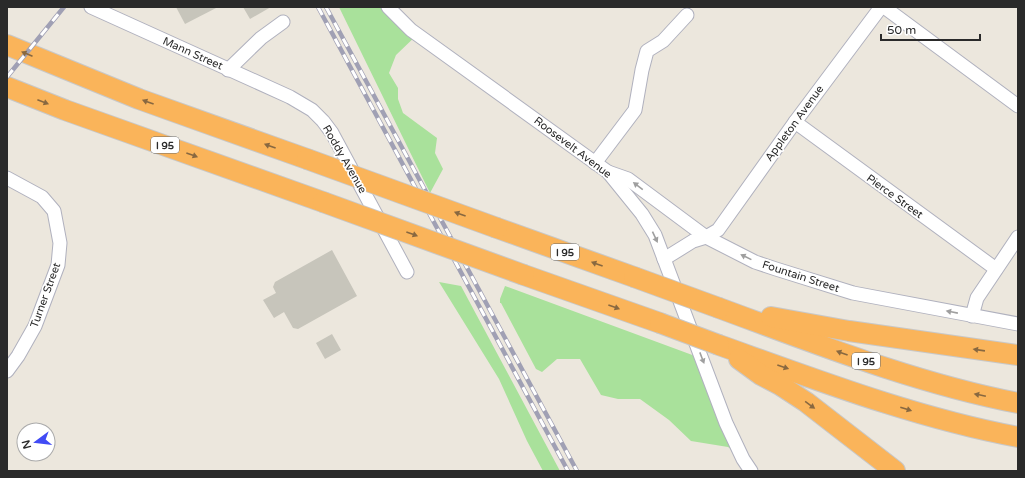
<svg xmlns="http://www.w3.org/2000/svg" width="1025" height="478" viewBox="0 0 1025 478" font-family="'Varela Round',sans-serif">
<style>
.green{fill:#a9e19b}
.building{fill:#c7c5bb}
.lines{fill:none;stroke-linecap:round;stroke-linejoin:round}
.minor-casing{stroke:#b0b1be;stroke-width:15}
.highway-casing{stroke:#c8c8c8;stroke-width:22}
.minor{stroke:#fff;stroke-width:13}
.highway{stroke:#fab45a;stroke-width:20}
.rail-casing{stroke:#a0a0b4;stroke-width:4.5}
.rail{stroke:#fff;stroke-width:3;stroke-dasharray:9;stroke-linecap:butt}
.highway-bridge-casing{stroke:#c8c8c8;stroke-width:22;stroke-linecap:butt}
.highway-bridge{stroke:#fab45a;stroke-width:20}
.oneway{fill:#886840}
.oneway2{fill:#9f9f9f}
.labels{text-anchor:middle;stroke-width:3.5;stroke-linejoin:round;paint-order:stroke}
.shield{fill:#fff;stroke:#6a6a6a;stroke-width:1}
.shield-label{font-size:10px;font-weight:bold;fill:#2a2a2a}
.street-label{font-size:11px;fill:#2a2a2a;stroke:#fff}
</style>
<rect width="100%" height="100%" fill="#ece7dd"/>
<!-- green -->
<g class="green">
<path d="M339,7H396L420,32L396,55L389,73L398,88V99L403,113L437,138L435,153L443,169L430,193Z"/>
<path d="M439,282L461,286L560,471H543L527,441L499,379Z"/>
<path d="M505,286L695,356L752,462L728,447L691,441L669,420L640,399H618L601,395L580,359H557L542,372L536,369L501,303H500V299Z"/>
</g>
<!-- building -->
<g class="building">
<path d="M176,7H218L185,24Z"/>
<path d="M243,7H271L250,19Z"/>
<path d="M332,250L357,296L298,329L293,328L284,312L274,318L263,300L276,293L273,287L275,282Z"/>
<path d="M332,334L341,350L325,359L316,343Z"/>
</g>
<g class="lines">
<!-- minor casing -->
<g class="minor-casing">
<g id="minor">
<path d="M91,7L290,97L312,110L323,121L332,133L407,272"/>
<path d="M388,7L411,30L608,172L642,214L655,235L726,423L743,459L751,471"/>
<path d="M884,7L1018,106"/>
<path d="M228,70L261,38L283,22"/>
<path d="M795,122L996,269"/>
<path d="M595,163L635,110L642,70L647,51L663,41L687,15"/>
<path d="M608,172L628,179L706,237L755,262L776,269L853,293L1018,324"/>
<path d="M7,178L42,197L54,211L60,243L58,265L35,326L18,356L7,371"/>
<path d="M664,259L693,241L706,237L718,230L795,122L881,7"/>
<path d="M972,316L977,298L1018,237"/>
</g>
</g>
<!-- highway casing -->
<g class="highway-casing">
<g id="highway">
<path d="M7,45L139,99L307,159"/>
<path d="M7,87L65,110L323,202"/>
<path d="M497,228L634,277"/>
<path d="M524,275L660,323"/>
<path d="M719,308C817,344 915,383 1018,403"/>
<path d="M771,317L849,331L1018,355"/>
<path d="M719,345C817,380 916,418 1018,437"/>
<path d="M739,359L761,375L780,385L806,402L895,471"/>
</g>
</g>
<!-- minor -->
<use href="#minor" class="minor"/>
<!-- highway -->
<use href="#highway" class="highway"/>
<!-- rail casing -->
<g class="rail-casing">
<g id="rail">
<path d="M318,7L568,471"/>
<path d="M326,7L577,471"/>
<path d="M7,77L64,7"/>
</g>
</g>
<!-- rail -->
<use href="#rail" class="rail"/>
<!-- highway-bridge casing -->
<g class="highway-bridge-casing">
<g id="highway-bridge">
<path d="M307,159L497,228"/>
<path d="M323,202L524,275"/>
<path d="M634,277L719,308"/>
<path d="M660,323L719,345"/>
</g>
</g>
<!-- highway-bridge -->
<use href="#highway-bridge" class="highway-bridge"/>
</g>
<!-- one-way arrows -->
<defs><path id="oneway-solid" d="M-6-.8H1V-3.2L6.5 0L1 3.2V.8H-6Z"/></defs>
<g class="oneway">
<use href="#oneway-solid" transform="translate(27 54) rotate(-157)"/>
<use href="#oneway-solid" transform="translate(43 102) rotate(21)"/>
<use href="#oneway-solid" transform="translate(148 102) rotate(-160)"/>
<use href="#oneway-solid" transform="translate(270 146) rotate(-160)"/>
<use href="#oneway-solid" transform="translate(192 155) rotate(20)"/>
<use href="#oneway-solid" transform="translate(460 214) rotate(-160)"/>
<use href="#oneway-solid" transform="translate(412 234) rotate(20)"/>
<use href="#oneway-solid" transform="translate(597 264) rotate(-160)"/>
<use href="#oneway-solid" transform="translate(614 307) rotate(20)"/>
<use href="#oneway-solid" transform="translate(979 350) rotate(-172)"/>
<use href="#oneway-solid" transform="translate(842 353) rotate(-160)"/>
<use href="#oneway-solid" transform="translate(783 367) rotate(19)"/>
<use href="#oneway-solid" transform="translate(980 395) rotate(-168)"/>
<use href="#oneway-solid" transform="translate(810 405) rotate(36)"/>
<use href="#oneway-solid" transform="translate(906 409) rotate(18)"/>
</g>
<g class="oneway2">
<use href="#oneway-solid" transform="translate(638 186) rotate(-143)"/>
<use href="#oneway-solid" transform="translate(655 237) rotate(65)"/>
<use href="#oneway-solid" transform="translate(746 257) rotate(-154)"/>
<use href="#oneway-solid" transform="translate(952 312) rotate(-169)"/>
<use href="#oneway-solid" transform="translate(702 358) rotate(69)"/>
</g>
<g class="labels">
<!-- shield labels -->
<g class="shield">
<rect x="151" y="137" width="28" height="16" rx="3"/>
<rect x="551" y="244" width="28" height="16" rx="3"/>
<rect x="852" y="353" width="28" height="16" rx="3"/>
</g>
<g class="shield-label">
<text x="165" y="149">I 95</text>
<text x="565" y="256">I 95</text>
<text x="866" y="365">I 95</text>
</g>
<!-- street labels -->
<g class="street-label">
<text transform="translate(193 53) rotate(24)" y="4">Mann Street</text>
<text transform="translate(794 123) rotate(-54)" y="4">Appleton Avenue</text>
<text transform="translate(573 147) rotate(37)" y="4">Roosevelt Avenue</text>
<text transform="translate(345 159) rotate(60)" y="4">Roddy Avenue</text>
<text transform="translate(895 196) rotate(36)" y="4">Pierce Street</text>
<text transform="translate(801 276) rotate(18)" y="4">Fountain Street</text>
<text transform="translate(45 295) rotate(-70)" y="4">Turner Street</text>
</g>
</g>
<!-- border -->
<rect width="1025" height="478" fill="none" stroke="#2a2a2a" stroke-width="16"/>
<!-- north arrow -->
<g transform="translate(36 442) rotate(255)"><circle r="19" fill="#ffffff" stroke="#aaaaaa"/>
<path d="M0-3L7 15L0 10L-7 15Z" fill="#414bf5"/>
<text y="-6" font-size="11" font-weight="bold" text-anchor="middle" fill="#2a2a2a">N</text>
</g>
<!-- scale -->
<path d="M881 34v6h99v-6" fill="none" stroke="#2a2a2a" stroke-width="2"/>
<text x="887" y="34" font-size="12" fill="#2a2a2a" stroke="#ffffff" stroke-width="3" paint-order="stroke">50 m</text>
</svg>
